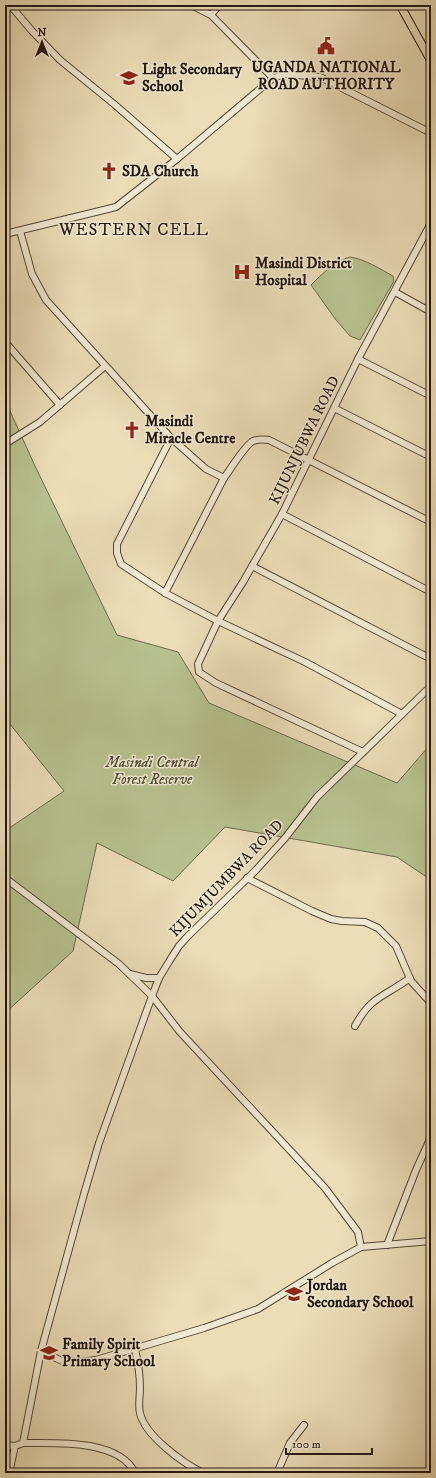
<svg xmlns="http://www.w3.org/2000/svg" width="436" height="1478" viewBox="0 0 436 1478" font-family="'IM FELL DW Pica',serif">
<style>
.green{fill:#b7c18f;stroke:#6c6c4e}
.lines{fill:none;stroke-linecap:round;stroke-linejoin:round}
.minor-casing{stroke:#544838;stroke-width:8}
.major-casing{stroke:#22170e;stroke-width:9}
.minor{stroke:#f1e9d1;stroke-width:6}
.major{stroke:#eaddb8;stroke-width:7}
.labels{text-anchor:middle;stroke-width:3;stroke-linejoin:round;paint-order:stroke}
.poi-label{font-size:15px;font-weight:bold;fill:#22170e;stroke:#f1e9d1;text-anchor:start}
.street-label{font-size:15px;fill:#22170e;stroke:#f1e9d1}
.park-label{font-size:15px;font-style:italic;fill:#4f4a35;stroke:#f1e9d1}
.quarter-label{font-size:17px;letter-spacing:1px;fill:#22170e;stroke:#f1e9d1}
</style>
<rect width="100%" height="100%" fill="#eaddb8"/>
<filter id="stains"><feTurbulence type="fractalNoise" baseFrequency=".005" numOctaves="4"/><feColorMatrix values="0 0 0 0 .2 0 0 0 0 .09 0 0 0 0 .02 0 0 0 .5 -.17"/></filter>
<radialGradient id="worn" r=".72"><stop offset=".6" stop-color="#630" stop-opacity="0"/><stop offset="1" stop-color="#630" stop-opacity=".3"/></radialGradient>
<!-- green -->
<g class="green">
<path d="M350,257C365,259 380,269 393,276L394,281L360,340L350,336L336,320L311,285C322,274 335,261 350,257Z"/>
<path d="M5,400L35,466L117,635L178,652L209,703L397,783L429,746L431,747V880L397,857L225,827L173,881L97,843L73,951L5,1013V831L64,791L5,718Z"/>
</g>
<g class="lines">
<!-- minor casing -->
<g class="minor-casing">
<g id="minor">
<path d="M10,5L32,31L60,60L114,104L177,159"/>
<path d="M191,5L211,15L273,78"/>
<path d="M211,15L219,5"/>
<path d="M20,231L32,274L46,300L171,438L206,469L224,478C230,470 245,445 253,441C259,439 264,439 269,440L431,522"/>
<path d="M5,234L116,207L177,159L273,78L285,74L320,77L431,133"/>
<path d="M395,292L431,312"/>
<path d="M5,342L60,405"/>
<path d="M358,359L431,396"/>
<path d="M334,408L431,457"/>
<path d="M171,438L117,544V553L121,564L165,593L218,621L305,662L402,714"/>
<path d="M5,444L40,422L105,366"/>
<path d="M282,514L431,592"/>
<path d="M252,566L431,659"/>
<path d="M165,593L224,478"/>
<path d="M363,752L216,683L199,672L198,664L218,621L243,582L282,514L358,359L431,223"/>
<path d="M5,878L119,964L152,996L180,1032L325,1188L358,1232L361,1247"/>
<path d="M247,878L312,911L331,919L342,921L365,922L378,928L396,946L411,981L431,1003"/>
<path d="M130,974L146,978H159"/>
<path d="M355,1026C371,996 384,997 410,978"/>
<path d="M387,1245L416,1170L431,1137"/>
<path d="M135,1349C138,1362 140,1374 140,1388C140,1396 138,1405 140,1413C145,1436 183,1463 203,1473"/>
<path d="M41,1351L62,1361L77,1362L96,1360L204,1328L258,1309L332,1263L361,1247L431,1241"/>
<path d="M23,1443C55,1443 119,1439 135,1473"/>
<path d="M5,1445L15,1446"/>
<path d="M9,1473L15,1446L23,1443L41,1351L84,1194L99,1143L152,996L159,978L170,960L179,946L187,937L256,870L285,838L317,797L431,686"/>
<path d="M277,1473L290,1443L304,1425"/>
</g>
</g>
<!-- major casing -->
<g class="major-casing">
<path id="major" d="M400,5L431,61"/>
</g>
<!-- minor -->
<use href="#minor" class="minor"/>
<!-- major -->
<use href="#major" class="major"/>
</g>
<!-- icons -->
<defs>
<g id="civic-bare" transform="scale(1.38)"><path d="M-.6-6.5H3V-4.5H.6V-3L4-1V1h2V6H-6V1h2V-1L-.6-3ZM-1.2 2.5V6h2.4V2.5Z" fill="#8f2418" stroke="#f1e9d1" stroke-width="2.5" paint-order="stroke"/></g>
<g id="school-bare" transform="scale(1.38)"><path d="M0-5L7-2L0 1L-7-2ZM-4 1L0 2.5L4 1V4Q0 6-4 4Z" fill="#8f2418" stroke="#f1e9d1" stroke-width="2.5" paint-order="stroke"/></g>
<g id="church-bare" transform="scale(1.38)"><path d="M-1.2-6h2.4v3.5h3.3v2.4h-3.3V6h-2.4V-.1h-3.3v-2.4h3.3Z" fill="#8f2418" stroke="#f1e9d1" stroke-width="2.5" paint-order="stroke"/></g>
<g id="hospital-bare" transform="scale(1.38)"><path d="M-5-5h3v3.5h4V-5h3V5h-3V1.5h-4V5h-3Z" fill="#8f2418" stroke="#f1e9d1" stroke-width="2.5" paint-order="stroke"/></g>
</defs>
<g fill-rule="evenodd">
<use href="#civic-bare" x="326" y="46"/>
<use href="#school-bare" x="129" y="78"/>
<use href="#church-bare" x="109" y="171"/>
<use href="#hospital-bare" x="242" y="272"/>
<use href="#church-bare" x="132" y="430"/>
<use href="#school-bare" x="294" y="1294"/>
<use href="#school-bare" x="49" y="1353"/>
</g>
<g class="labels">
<!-- poi labels -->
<g class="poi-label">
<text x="326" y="72" text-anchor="middle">UGANDA NATIONAL<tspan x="326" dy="17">ROAD AUTHORITY</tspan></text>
<text x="142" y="74">Light Secondary<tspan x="142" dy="17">School</tspan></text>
<text x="122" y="176">SDA Church</text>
<text x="255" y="268">Masindi District<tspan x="255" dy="17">Hospital</tspan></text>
<text x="145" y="426">Masindi<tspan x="145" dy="17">Miracle Centre</tspan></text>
<text x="307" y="1290">Jordan<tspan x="307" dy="17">Secondary School</tspan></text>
<text x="62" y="1349">Family Spirit<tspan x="62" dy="17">Primary School</tspan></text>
</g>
<!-- street labels -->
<g class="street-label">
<text transform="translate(304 440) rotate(-64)" y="5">KIJUNJUBWA ROAD</text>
<text transform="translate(226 878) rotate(-46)" y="5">KIJUMJUMBWA ROAD</text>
</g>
<!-- park labels -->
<g class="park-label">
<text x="152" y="767">Masindi Central<tspan x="152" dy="17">Forest Reserve</tspan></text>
</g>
<!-- quarter labels -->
<g class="quarter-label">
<text x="134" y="235">WESTERN CELL</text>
</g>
</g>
<!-- margin -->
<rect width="436" height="1478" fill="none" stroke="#eaddb8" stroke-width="20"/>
<rect x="6" y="6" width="424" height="1466" fill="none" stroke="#22170e" stroke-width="2"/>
<rect x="10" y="10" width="416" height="1458" fill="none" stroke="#22170e"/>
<!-- north arrow -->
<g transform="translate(42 42)" stroke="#f1e9d1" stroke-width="3" paint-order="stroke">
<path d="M0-3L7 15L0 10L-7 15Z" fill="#22170e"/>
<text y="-6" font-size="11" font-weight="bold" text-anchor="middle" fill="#22170e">N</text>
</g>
<!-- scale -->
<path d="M286 1448v6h86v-6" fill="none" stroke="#22170e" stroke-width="2"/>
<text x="292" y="1448" font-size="12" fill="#22170e" stroke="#f1e9d1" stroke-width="3" paint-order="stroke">100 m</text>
<rect width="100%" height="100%" filter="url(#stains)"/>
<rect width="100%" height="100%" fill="url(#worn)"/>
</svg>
